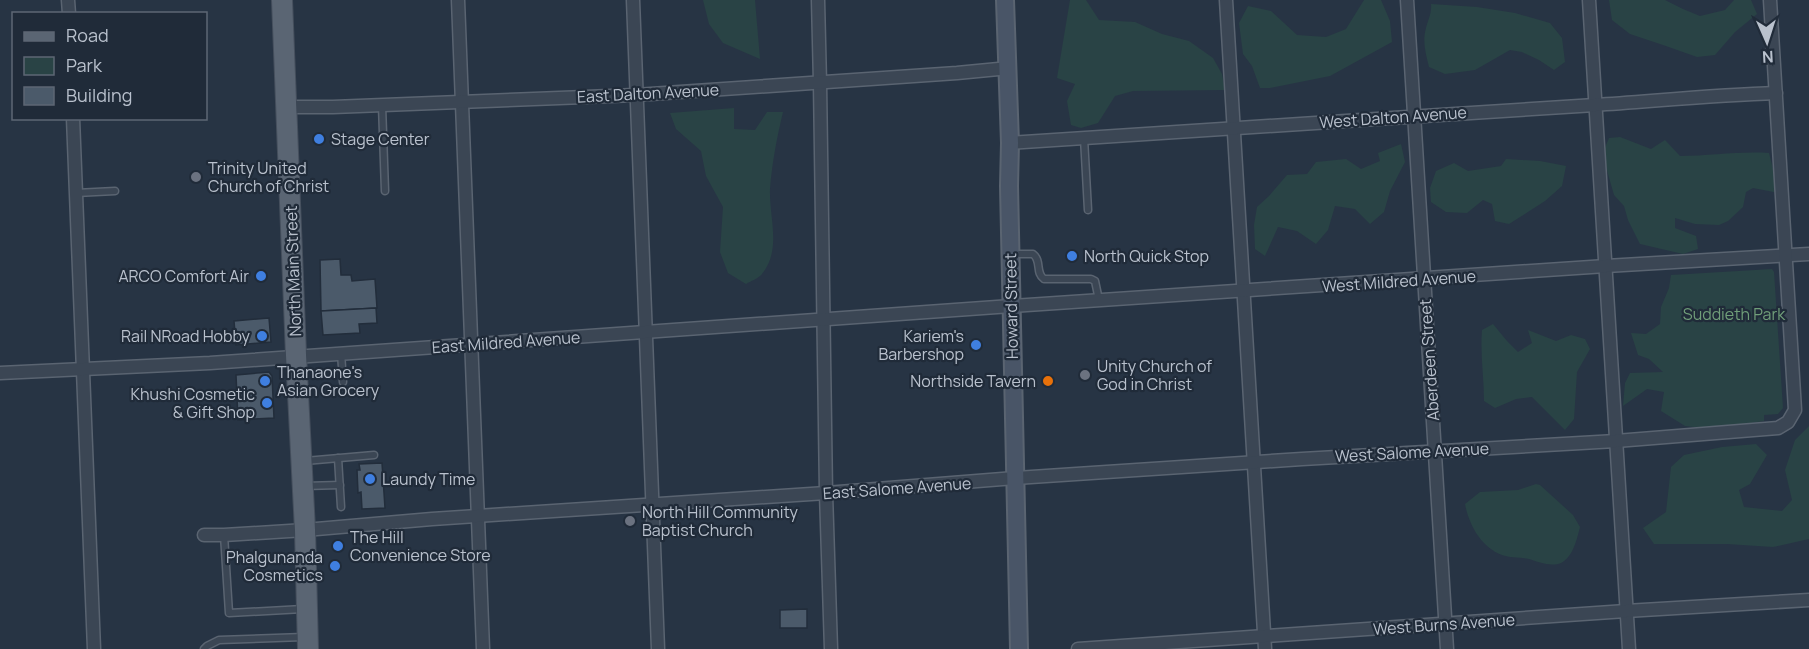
<svg xmlns="http://www.w3.org/2000/svg" width="1809" height="649" viewBox="0 0 1809 649" font-family="Manrope,sans-serif">
<style>
.green{fill:#294345}
.building{fill:#4b5a6a;stroke:#222d3b;stroke-width:1.5}
.lines{fill:none;stroke-linecap:round;stroke-linejoin:round}
.service-casing{stroke:#5a6471;stroke-width:9}
.minor-casing{stroke:#5a6471;stroke-width:15}
.secondary-casing{stroke:#5a6471;stroke-width:20}
.primary-casing{stroke:#454f5d;stroke-width:22}
.service{stroke:#3b4654;stroke-width:6}
.minor{stroke:#3b4654;stroke-width:12}
.secondary{stroke:#495567;stroke-width:16}
.primary{stroke:#5a6573;stroke-width:20}
.shop-dot{fill:#3f7fe0;stroke:#202b39;stroke-width:2}
.worship-dot{fill:#6b7280;stroke:#202b39;stroke-width:2}
.food-dot{fill:#e8710a;stroke:#202b39;stroke-width:2}
.labels{text-anchor:middle;stroke-width:4.5;stroke-linejoin:round;paint-order:stroke}
.street-label{font-size:16px;fill:#b9c1cd;stroke:#202b39}
.poi-label{font-size:16px;fill:#b9c1cd;stroke:#202b39;text-anchor:start}
.park-label{font-size:16px;fill:#709e79;stroke:#202b39}
</style>
<rect width="100%" height="100%" fill="#273444"/>
<!-- green -->
<g class="green">
<path d="M703,0H755L760,59L723,43L709,24Z"/>
<path d="M1070,0H1086L1099,20L1135,22L1162,34L1189,41L1213,58L1222,74L1225,90L1133,91L1115,96L1098,123L1081,128L1071,125L1067,101L1075,84L1057,78Z"/>
<path d="M1364,0H1381L1390,21L1392,42L1330,76L1270,88H1260L1252,66L1243,54L1239,23L1248,6L1271,11L1297,35L1326,37L1346,29Z"/>
<path d="M1609,0H1665L1683,9L1700,16L1725,10L1734,0H1751L1757,14L1735,32L1715,55L1697,57L1663,45L1630,34L1612,20Z"/>
<path d="M1431,4L1477,7L1515,13L1550,23L1562,38L1565,62L1554,70L1539,60L1522,52L1510,50L1475,70L1445,74L1429,67C1426,54 1422,42 1426,28C1428,20 1432,13 1431,4Z"/>
<path d="M734,108V129L755,130L767,112H783C777,137 772,163 770,189C769,218 782,249 762,274C759,278 751,281 746,284L728,273L720,252L723,207L706,176L701,151L676,129L670,113Z"/>
<path d="M1620,137L1651,149L1665,140L1680,156C1710,156 1739,151 1769,153L1779,193L1753,188L1746,192L1743,207L1728,221L1719,225L1695,224L1675,218V228L1696,236L1698,249L1683,254L1640,244L1628,220L1624,206L1614,195L1606,167L1604,150L1609,138Z"/>
<path d="M1401,144L1405,162L1390,191L1384,212L1370,224L1355,209L1335,206L1328,230L1316,244L1297,231L1278,227L1265,256L1255,249L1254,225L1257,207L1269,196L1287,175L1307,174L1316,162L1346,159L1361,169L1380,161L1378,153Z"/>
<path d="M1506,159L1540,161L1566,166L1562,186L1545,201L1509,224L1495,221L1492,204L1483,200L1467,213L1446,212L1431,202L1430,188L1436,171L1454,163L1468,171L1501,166Z"/>
<path d="M1772,269L1774,272L1783,408L1778,414L1764,415V421L1712,429L1685,426L1661,411L1664,392L1647,389L1623,406L1625,383L1630,373L1663,372L1649,359L1638,355L1631,333L1646,334L1660,324L1661,307L1669,288L1671,275Z"/>
<path d="M1493,324L1507,341L1518,352L1532,343L1528,330L1556,341L1571,335L1585,339L1590,349L1577,372L1574,419L1565,430L1532,397L1516,399L1495,408L1484,401C1484,377 1480,354 1482,330Z"/>
<path d="M1809,426V539L1773,547L1727,544H1654L1643,528L1666,512L1671,467L1684,455L1722,447L1756,444L1767,455L1750,484L1739,490L1744,507L1782,511L1792,500L1785,470L1795,440Z"/>
<path d="M1536,484L1540,485L1573,515L1580,527C1577,539 1573,557 1561,563C1551,567 1538,562 1529,559C1520,557 1510,558 1502,555C1481,547 1469,525 1465,504L1480,492L1518,490Z"/>
</g>
<!-- building -->
<g class="building">
<path d="M340,259L341,275H351L352,281L375,279L377,308L321,311L320,260Z"/>
<path d="M376,308L377,323L359,324L360,333L323,335L321,311Z"/>
<path d="M269,318L271,342L236,345L234,321Z"/>
<path d="M269,372L272,376L274,418L238,420L236,375Z"/>
<path d="M382,463L385,508L362,509L361,492L358,493L357,470H360L359,464Z"/>
<path d="M807,609V628H780V610Z"/>
</g>
<g class="lines">
<!-- service casing -->
<g class="service-casing">
<g id="service">
<path d="M382,105L385,191"/>
<path d="M1084,138L1088,210"/>
<path d="M76,193L115,191"/>
<path d="M1012,254H1033C1042,261 1035,273 1044,279H1091L1095,281L1099,300"/>
<path d="M341,353L343,382"/>
<path d="M338,458L341,507"/>
<path d="M305,461L374,455"/>
<path d="M304,486L340,485"/>
<path d="M224,535L229,613L303,609"/>
<path d="M204,649L207,646L219,640L304,637"/>
</g>
</g>
<!-- minor casing -->
<g class="minor-casing">
<g id="minor">
<path d="M68,0L69,14"/>
<path d="M458,0L483,649"/>
<path d="M633,0L658,649"/>
<path d="M818,0L820,83L826,493L831,649"/>
<path d="M1226,0L1265,649"/>
<path d="M1407,0L1447,649"/>
<path d="M1589,0L1629,649"/>
<path d="M286,107H333L636,95L957,73L1009,68"/>
<path d="M73,118L94,649"/>
<path d="M1010,143C1205,129 1400,118 1595,105C1655,101 1716,95 1776,93"/>
<path d="M0,373L210,363L1011,306L1606,266L1809,254"/>
<path d="M204,535H224L305,530L432,519L826,493L1015,478L1302,459L1616,441L1778,428L1788,422L1795,410L1770,0"/>
<path d="M1078,649L1626,611L1809,600"/>
</g>
</g>
<!-- secondary casing -->
<g class="secondary-casing">
<path id="secondary" d="M1005,0L1010,143L1009,186L1019,649"/>
</g>
<!-- primary casing -->
<g class="primary-casing">
<path id="primary" d="M282,0L296,355L305,530L308,649"/>
</g>
<!-- service -->
<use href="#service" class="service"/>
<!-- minor -->
<use href="#minor" class="minor"/>
<!-- secondary -->
<use href="#secondary" class="secondary"/>
<!-- primary -->
<use href="#primary" class="primary"/>
</g>
<!-- markers -->
<g class="shop-dot">
<circle cx="319" cy="139" r="6"/>
<circle cx="1072" cy="256" r="6"/>
<circle cx="261" cy="276" r="6"/>
<circle cx="262" cy="336" r="6"/>
<circle cx="976" cy="345" r="6"/>
<circle cx="265" cy="381" r="6"/>
<circle cx="267" cy="403" r="6"/>
<circle cx="370" cy="479" r="6"/>
<circle cx="338" cy="546" r="6"/>
<circle cx="335" cy="566" r="6"/>
</g>
<g class="worship-dot">
<circle cx="196" cy="177" r="6"/>
<circle cx="1085" cy="375" r="6"/>
<circle cx="630" cy="521" r="6"/>
</g>
<circle class="food-dot" cx="1048" cy="381" r="6"/>
<g class="labels">
<!-- street labels -->
<g class="street-label">
<text transform="translate(648 93) rotate(-3)" y="6">East Dalton Avenue</text>
<text transform="translate(1393 117) rotate(-4)" y="6">West Dalton Avenue</text>
<text transform="translate(293 271) rotate(-92)" y="6">North Main Street</text>
<text transform="translate(1399 281) rotate(-4)" y="6">West Mildred Avenue</text>
<text transform="translate(1011 306) rotate(-91)" y="6">Howard Street</text>
<text transform="translate(506 342) rotate(-4)" y="6">East Mildred Avenue</text>
<text transform="translate(1429 360) rotate(-94)" y="6">Aberdeen Street</text>
<text transform="translate(1412 452) rotate(-3)" y="6">West Salome Avenue</text>
<text transform="translate(897 488) rotate(-4)" y="6">East Salome Avenue</text>
<text transform="translate(1444 624) rotate(-4)" y="6">West Burns Avenue</text>
</g>
<!-- poi labels -->
<g class="poi-label">
<text x="331" y="145">Stage Center</text>
<text x="208" y="174">Trinity United<tspan x="208" dy="18">Church of Christ</tspan></text>
<text x="1084" y="262">North Quick Stop</text>
<text x="249" y="282" text-anchor="end">ARCO Comfort Air</text>
<text x="250" y="342" text-anchor="end">Rail NRoad Hobby</text>
<text x="964" y="342" text-anchor="end">Kariem's<tspan x="964" dy="18">Barbershop</tspan></text>
<text x="1097" y="372">Unity Church of<tspan x="1097" dy="18">God in Christ</tspan></text>
<text x="277" y="378">Thanaone's<tspan x="277" dy="18">Asian Grocery</tspan></text>
<text x="1036" y="387" text-anchor="end">Northside Tavern</text>
<text x="255" y="400" text-anchor="end">Khushi Cosmetic<tspan x="255" dy="18">&amp; Gift Shop</tspan></text>
<text x="382" y="485">Laundy Time</text>
<text x="642" y="518">North Hill Community<tspan x="642" dy="18">Baptist Church</tspan></text>
<text x="350" y="543">The Hill<tspan x="350" dy="18">Convenience Store</tspan></text>
<text x="323" y="563" text-anchor="end">Phalgunanda<tspan x="323" dy="18">Cosmetics</tspan></text>
</g>
<!-- park labels -->
<g class="park-label">
<text x="1734" y="320">Suddieth Park</text>
</g>
</g>
<!-- legend -->
<rect x="12" y="12" width="195" height="108" fill="#202b39" stroke="#5d6774" stroke-width="1.5"/>
<rect x="24" y="32" width="30" height="9" fill="#5a6573" stroke="#5d6774" stroke-width="1.5"/>
<text x="66" y="42" font-size="18" fill="#b9c1cd">Road</text>
<rect x="24" y="57" width="30" height="18" fill="#294345" stroke="#5d6774" stroke-width="1.5"/>
<text x="66" y="72" font-size="18" fill="#b9c1cd">Park</text>
<rect x="24" y="87" width="30" height="18" fill="#4b5a6a" stroke="#5d6774" stroke-width="1.5"/>
<text x="66" y="102" font-size="18" fill="#b9c1cd">Building</text>
<!-- north arrow -->
<g transform="translate(1767 42) rotate(177)" stroke="#202b39" stroke-width="4.5" paint-order="stroke">
<path d="M0-4.5L10 22L0 15L-10 22Z" fill="#b9c1cd"/>
<text y="-9" font-size="16" font-weight="bold" text-anchor="middle" fill="#b9c1cd">N</text>
</g>
</svg>
